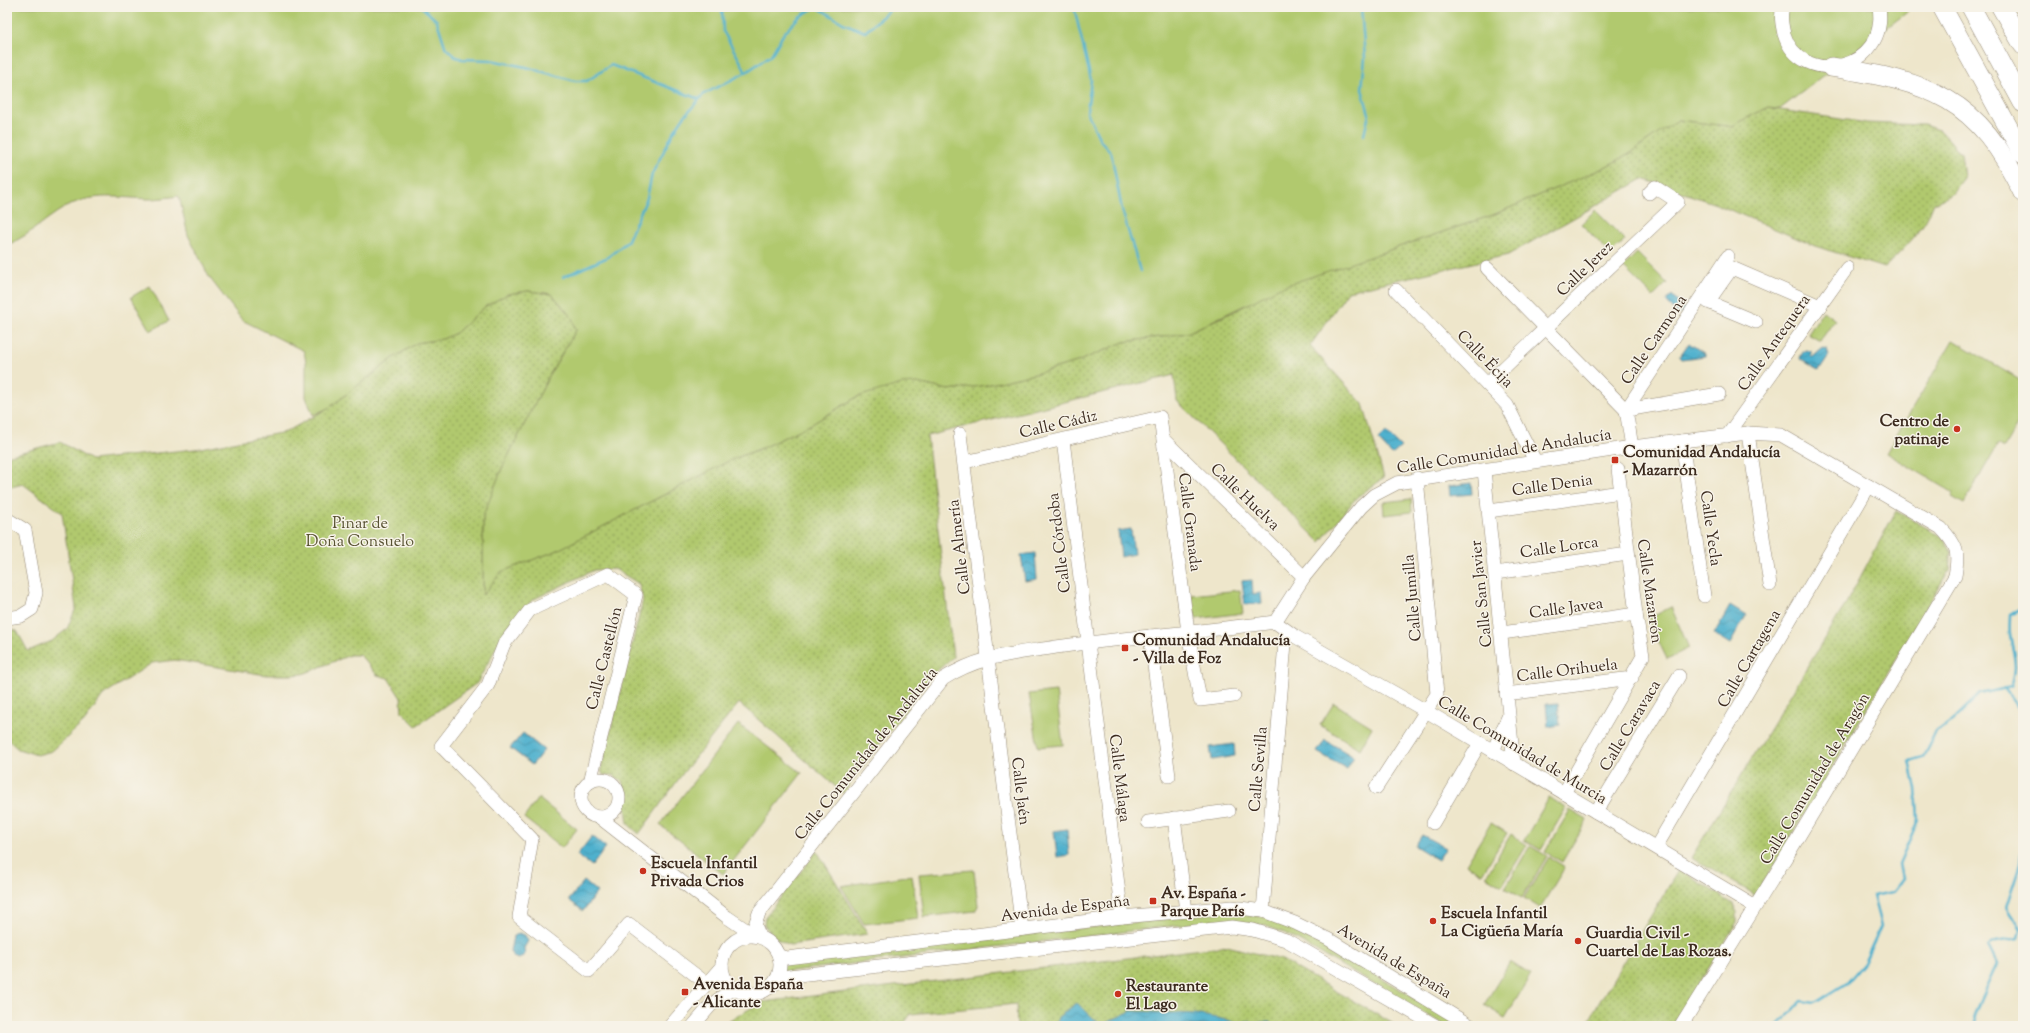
<svg xmlns="http://www.w3.org/2000/svg" width="2030" height="1033" viewBox="0 0 2030 1033" font-family="'Sorts Mill Goudy',serif">
<style>
.green{fill:#b1c96e;stroke:#767a46}
.park{fill:url(#park-dots);stroke:#767a46}
.water{fill:url(#water-waves);stroke:#456e76}
.lines{fill:none;stroke-linecap:round;stroke-linejoin:round}
.stream{stroke:#4fb1ce;stroke-width:2.5}
.minor-casing{stroke:#948874;stroke-width:14}
.highway-casing{stroke:#948874;stroke-width:20}
.minor{stroke:#fff;stroke-width:13}
.highway{stroke:#fff;stroke-width:19}
.poi-dot{fill:#c8321e;stroke:#f7f3e8;stroke-width:1.5}
.labels{text-anchor:middle;stroke-width:3;stroke-linejoin:round;paint-order:stroke}
.street-label{font-size:16px;fill:#3b2a1e;stroke:#f7f3e8}
.poi-label{font-size:16px;font-weight:bold;fill:#3b2a1e;stroke:#f7f3e8;text-anchor:start}
.park-label{font-size:16px;fill:#585232;stroke:#f7f3e8}
</style>
<defs>
<pattern id="park-dots" width="8" height="8" patternUnits="userSpaceOnUse"><rect width="8" height="8" fill="#b1c96e"/><path d="M2 2h.1M6 6h.1" fill="none" stroke="#91a35a" stroke-width="1.8" stroke-linecap="round"/></pattern>
<pattern id="water-waves" width="16" height="10" patternUnits="userSpaceOnUse"><rect width="16" height="10" fill="#4fb1ce"/><path d="M0 5q4-4 8 0t8 0" fill="none" stroke="#4390a7"/></pattern>
</defs>
<rect width="100%" height="100%" fill="#f7f3e8"/>
<filter id="ink" filterUnits="userSpaceOnUse"><feTurbulence type="fractalNoise" baseFrequency=".025" numOctaves="2"/><feDisplacementMap in="SourceGraphic" scale="8" xChannelSelector="R" yChannelSelector="G"/><feConvolveMatrix kernelMatrix="1 2 1 2 8 2 1 2 1" color-interpolation-filters="sRGB"/></filter>
<filter id="wash" filterUnits="userSpaceOnUse"><feTurbulence type="fractalNoise" baseFrequency=".012" numOctaves="4" result="noise"/><feDisplacementMap in="SourceGraphic" scale="16" xChannelSelector="R" yChannelSelector="G"/><feGaussianBlur stdDeviation="0.9" result="paint"/><feColorMatrix in="noise" values="0 0 0 0 0 0 0 0 0 0 0 0 0 0 0 0 0 1.4 0 .05"/><feComposite in="paint" operator="in"/></filter>
<g filter="url(#wash)">
<rect width="100%" height="100%" fill="#eee6cb"/>
<!-- green -->
<g class="green">
<path d="M7,7H1914L1780,109L1767,108L1737,123L1734,127L1678,120L1628,155L1599,170L1493,215L1378,254L1243,306L1187,333L1124,342L1077,362L1035,374L982,386L948,390L917,383L857,397L812,424L762,448L731,460L556,551L501,572L483,596V516L502,468L551,372L576,330C571,315 562,306 552,294L528,291L508,294L486,306L456,333L443,339L417,343L395,357L330,407L313,415L306,397V363L304,351L242,320L209,277L188,235L179,196C170,197 159,199 149,199C123,198 99,193 74,203C50,213 32,235 7,245Z"/>
<path d="M1595,210L1625,240L1611,254L1581,224Z"/>
<path d="M1637,253L1667,283L1653,297L1623,267Z"/>
<path d="M150,286L169,321L150,331L131,297Z"/>
<path d="M1823,311L1835,320L1820,341L1808,334Z"/>
<path d="M1953,340L2023,382V414L2004,448L1998,444L1964,504L1952,497L1954,493L1886,453Z"/>
<path d="M1411,499L1412,512L1384,515L1383,502Z"/>
<path d="M1240,590L1243,613L1196,619L1191,595Z"/>
<path d="M1671,607L1689,648L1667,659L1648,619Z"/>
<path d="M1056,691L1063,745L1038,747L1029,694Z"/>
<path d="M1334,703L1372,727L1360,749L1320,725Z"/>
<path d="M738,724L802,773L723,874L660,825Z"/>
<path d="M538,798L577,829L562,848L524,818Z"/>
<path d="M1549,798L1566,808L1541,850L1524,840Z"/>
<path d="M1570,810L1587,820L1562,862L1545,852Z"/>
<path d="M1491,823L1507,833L1482,874L1466,864Z"/>
<path d="M1511,834L1527,845L1502,886L1486,876Z"/>
<path d="M1530,846L1547,856L1522,898L1505,888Z"/>
<path d="M1549,857L1565,867L1540,908L1524,898Z"/>
<path d="M974,870L978,906L975,911L924,917L919,874Z"/>
<path d="M912,875L918,918L864,924L841,886Z"/>
<path d="M1224,912L1265,917L1292,927L1463,1026H1446L1287,934L1263,925L1224,920L782,972L781,963Z"/>
<path d="M1510,962L1531,975L1505,1018L1484,1005Z"/>
</g>
<!-- park -->
<g class="park">
<path d="M1767,108L1867,123L1924,125L1941,131L1961,153L1964,178L1951,195L1934,203C1925,229 1904,249 1884,268L1815,246L1716,204L1643,179L1508,255L1348,291L1310,346L1363,404L1384,478L1357,497L1320,542L1177,401L1174,375L927,436L953,657L931,676L843,793L739,703L683,773L639,834L628,824L623,782L613,775H603L601,769L643,600L639,584L615,569L594,570L532,600L496,648L477,683L416,726L402,712L401,698L388,678L377,675L360,655H350L303,674L290,675H266L175,660L152,663L103,695L84,722L52,751L37,755L18,749L7,739V628L17,631L28,651L52,641L67,629L76,608L62,513L23,484L7,488V456L60,442L91,460L195,449L286,432L330,407L395,357L417,343L443,339L456,333L486,306L508,294L528,291L552,294L572,318L576,330L551,372L502,468L483,516V595L501,572L556,551L731,460L762,448L812,424L857,397L902,384L917,383L948,390L982,386L1035,374L1077,362L1124,342L1187,333L1235,311L1278,288L1493,215L1599,170L1628,155L1678,120L1734,127L1737,123Z"/>
<path d="M1896,511L1943,537L1951,551L1949,570L1756,895L1691,858L1844,607Z"/>
<path d="M817,851L868,934L790,945L775,938L764,925L765,917Z"/>
<path d="M1679,869L1733,904L1737,912V922L1673,1026H1585Z"/>
<path d="M1227,946L1282,960L1397,1026H1017L1016,1004L911,1014L902,1026H719L762,1002Z"/>
</g>
<!-- water -->
<g class="water">
<path d="M1672,295L1685,309L1679,315L1666,302Z"/>
<path d="M1689,343L1705,354V356L1681,359L1679,357Z"/>
<path d="M1823,348L1827,349L1829,355L1819,370L1800,359L1801,355L1805,350L1811,351V357H1813Z"/>
<path d="M1386,432L1401,447L1392,455L1378,440Z"/>
<path d="M1471,483L1472,494L1450,496L1449,486Z"/>
<path d="M1131,529L1134,554L1121,557L1118,531Z"/>
<path d="M1035,553L1037,579L1025,581L1021,555Z"/>
<path d="M1252,580L1253,594L1261,593L1262,603L1245,605L1242,581Z"/>
<path d="M1730,606L1746,616L1730,644L1714,634Z"/>
<path d="M1558,703L1560,725L1548,727L1546,704Z"/>
<path d="M523,733L544,750L532,765L510,748Z"/>
<path d="M1325,740L1354,757L1347,769L1317,752Z"/>
<path d="M1234,744L1235,756L1212,760L1210,747Z"/>
<path d="M1067,829L1069,855L1057,857L1054,831Z"/>
<path d="M1422,835L1446,848L1438,860L1415,846Z"/>
<path d="M592,836L606,847L592,866L577,855Z"/>
<path d="M584,881L597,892L583,911L569,900Z"/>
<path d="M519,933L525,935L528,941L524,948L525,954L519,959L513,957L510,951L513,937Z"/>
<path d="M1077,1003L1101,1025L1131,1011L1195,1014L1238,1022H1271L1274,1026H1056L1058,1017Z"/>
</g>
<g class="lines">
<!-- stream -->
<g class="stream">
<path d="M422,7L437,21L445,46L454,56L462,59L491,60L526,67L575,81H587L611,65L699,99"/>
<path d="M722,7L723,31L743,66L745,72"/>
<path d="M817,7L843,23L865,32L893,7"/>
<path d="M1074,7L1091,80L1087,112L1100,140L1111,152L1122,210L1140,271"/>
<path d="M1361,7L1365,58L1362,89L1369,114L1364,135"/>
<path d="M563,277L608,257L627,242L647,198L652,174L672,135L683,118L704,94L745,73L771,55L784,33L799,17L816,7"/>
<path d="M2004,688L2023,714"/>
<path d="M1777,1026L1801,1001L1815,1003L1847,983L1864,963L1881,926L1873,896L1892,892L1902,879L1899,864L1918,820L1916,788L1910,761L1923,757L1936,731L1952,721L1980,694L2011,687C2019,665 2013,655 2010,634C2009,628 2010,621 2010,614L2023,608"/>
<path d="M1976,1026L1974,1014L1997,964L1988,946L1996,942L2018,938L2020,929L2006,907L2020,864L2023,840"/>
</g>
</g>
</g>
<g filter="url(#ink)">
<g class="lines">
<!-- minor casing -->
<g class="minor-casing">
<g id="minor">
<path d="M1783,7C1780,16 1782,25 1784,34C1801,89 1889,71 1879,7"/>
<path d="M1487,268L1626,410L1719,394"/>
<path d="M1396,290L1507,405L1535,461"/>
<path d="M1756,322L1708,302L1732,268L1820,306"/>
<path d="M1487,384L1678,202L1655,187L1649,193"/>
<path d="M1748,433L1770,585"/>
<path d="M960,434L1022,929"/>
<path d="M1727,436L1847,268"/>
<path d="M1063,440L1122,917"/>
<path d="M1164,440L1304,577"/>
<path d="M1682,441L1704,596"/>
<path d="M1632,447L1626,410L1728,256"/>
<path d="M965,462L1160,417L1188,632L1200,700L1234,696"/>
<path d="M1484,470L1514,764"/>
<path d="M1489,511L1621,492"/>
<path d="M7,519L25,530L36,593L32,609L21,616L7,618"/>
<path d="M1495,573L1628,554"/>
<path d="M1275,622L1296,637L1426,711L1754,906"/>
<path d="M1502,633L1636,614"/>
<path d="M1150,636L1169,776"/>
<path d="M1506,694L1632,678"/>
<path d="M1493,751L1508,717"/>
<circle cx="600" cy="798" r="19"/>
<path d="M590,782L636,595L608,574L530,610L504,644L488,685L441,746L532,839L519,917L589,971L629,924L706,983"/>
<path d="M1376,788L1437,694L1417,478"/>
<path d="M1564,793L1643,656L1636,614L1618,469"/>
<path d="M1596,812L1679,676"/>
<path d="M599,817L727,917L755,936"/>
<path d="M1174,818L1186,911"/>
<path d="M1148,822L1229,811"/>
<path d="M1433,823L1480,743"/>
<path d="M1656,847L1869,486"/>
<path d="M1263,911L1286,631"/>
<circle cx="751" cy="965" r="29"/>
<path d="M760,937L755,925L759,913L943,679C980,655 1014,654 1056,647C1129,637 1202,632 1275,622L1304,577L1361,507L1374,495L1397,483L1632,447L1748,433L1781,435L1941,528C1958,546 1959,552 1955,576L1793,846L1681,1026"/>
<path d="M779,956L787,958L1122,917L1232,907L1263,911L1295,923L1328,939L1471,1026"/>
<path d="M772,985L789,976L1232,927L1253,930L1286,940L1436,1026"/>
<path d="M670,1026L722,966"/>
<path d="M693,1026L711,1005L734,988"/>
</g>
</g>
<!-- highway casing -->
<g class="highway-casing">
<g id="highway">
<path d="M1942,7L2023,154"/>
<path d="M1971,7L2023,103"/>
<path d="M2001,7L2023,45"/>
<path d="M1831,67C1930,82 1978,97 2023,193"/>
</g>
</g>
<!-- minor -->
<use href="#minor" class="minor"/>
<!-- highway -->
<use href="#highway" class="highway"/>
</g>
</g>
<!-- markers -->
<g class="poi-dot">
<circle cx="1957" cy="429" r="4"/>
<rect x="1611" y="456" width="8" height="8" rx="2"/>
<rect x="1121" y="644" width="8" height="8" rx="2"/>
<circle cx="643" cy="871" r="4"/>
<rect x="1149" y="897" width="8" height="8" rx="2"/>
<circle cx="1433" cy="921" r="4"/>
<circle cx="1578" cy="941" r="4"/>
<rect x="681" y="988" width="8" height="8" rx="2"/>
<circle cx="1118" cy="994" r="4"/>
</g>
<g class="labels">
<!-- street labels -->
<g class="street-label">
<text transform="translate(1584 268) rotate(-44)" y="6">Calle Jerez</text>
<text transform="translate(1653 339) rotate(-56)" y="6">Calle Carmona</text>
<text transform="translate(1773 342) rotate(-55)" y="6">Calle Antequera</text>
<text transform="translate(1486 358) rotate(46)" y="6">Calle Écija</text>
<text transform="translate(1058 423) rotate(-13)" y="6">Calle Cádiz</text>
<text transform="translate(1504 450) rotate(-9)" y="6">Calle Comunidad de Andalucía</text>
<text transform="translate(1552 484) rotate(-8)" y="6">Calle Denia</text>
<text transform="translate(1246 496) rotate(44)" y="6">Calle Huelva</text>
<text transform="translate(1191 522) rotate(83)" y="6">Calle Granada</text>
<text transform="translate(1712 528) rotate(82)" y="6">Calle Yecla</text>
<text transform="translate(1058 543) rotate(-97)" y="6">Calle Córdoba</text>
<text transform="translate(1559 546) rotate(-8)" y="6">Calle Lorca</text>
<text transform="translate(958 547) rotate(-97)" y="6">Calle Almería</text>
<text transform="translate(1651 591) rotate(82)" y="6">Calle Mazarrón</text>
<text transform="translate(1480 594) rotate(-96)" y="6">Calle San Javier</text>
<text transform="translate(1411 598) rotate(-95)" y="6">Calle Jumilla</text>
<text transform="translate(1566 607) rotate(-8)" y="6">Calle Javea</text>
<text transform="translate(603 658) rotate(-76)" y="6">Calle Castellón</text>
<text transform="translate(1748 658) rotate(-60)" y="6">Calle Cartagena</text>
<text transform="translate(1567 669) rotate(-7)" y="6">Calle Orihuela</text>
<text transform="translate(1629 725) rotate(-59)" y="6">Calle Caravaca</text>
<text transform="translate(1523 749) rotate(31)" y="6">Calle Comunidad de Murcia</text>
<text transform="translate(865 753) rotate(-51)" y="6">Calle Comunidad de Andalucía</text>
<text transform="translate(1257 769) rotate(-85)" y="6">Calle Sevilla</text>
<text transform="translate(1121 778) rotate(83)" y="6">Calle Málaga</text>
<text transform="translate(1814 778) rotate(-59)" y="6">Calle Comunidad de Aragón</text>
<text transform="translate(1022 791) rotate(83)" y="6">Calle Jaén</text>
<text transform="translate(1065 907) rotate(-7)" y="6">Avenida de España</text>
<text transform="translate(1395 960) rotate(31)" y="6">Avenida de España</text>
</g>
<!-- poi labels -->
<g class="poi-label">
<text x="1949" y="426" text-anchor="end">Centro de<tspan x="1949" dy="18">patinaje</tspan></text>
<text x="1623" y="457">Comunidad Andalucía<tspan x="1623" dy="18">- Mazarrón</tspan></text>
<text x="1133" y="645">Comunidad Andalucía<tspan x="1133" dy="18">- Villa de Foz</tspan></text>
<text x="651" y="868">Escuela Infantil<tspan x="651" dy="18">Privada Crios</tspan></text>
<text x="1161" y="898">Av. España -<tspan x="1161" dy="18">Parque París</tspan></text>
<text x="1441" y="918">Escuela Infantil<tspan x="1441" dy="18">La Cigüeña María</tspan></text>
<text x="1586" y="938">Guardia Civil -<tspan x="1586" dy="18">Cuartel de Las Rozas.</tspan></text>
<text x="693" y="989">Avenida España<tspan x="693" dy="18">- Alicante</tspan></text>
<text x="1126" y="991">Restaurante<tspan x="1126" dy="18">El Lago</tspan></text>
</g>
<!-- park labels -->
<g class="park-label">
<text x="360" y="528">Pinar de<tspan x="360" dy="18">Doña Consuelo</tspan></text>
</g>
</g>
<!-- margin -->
<rect width="2030" height="1033" fill="none" stroke="#f7f3e8" stroke-width="24"/>
</svg>
